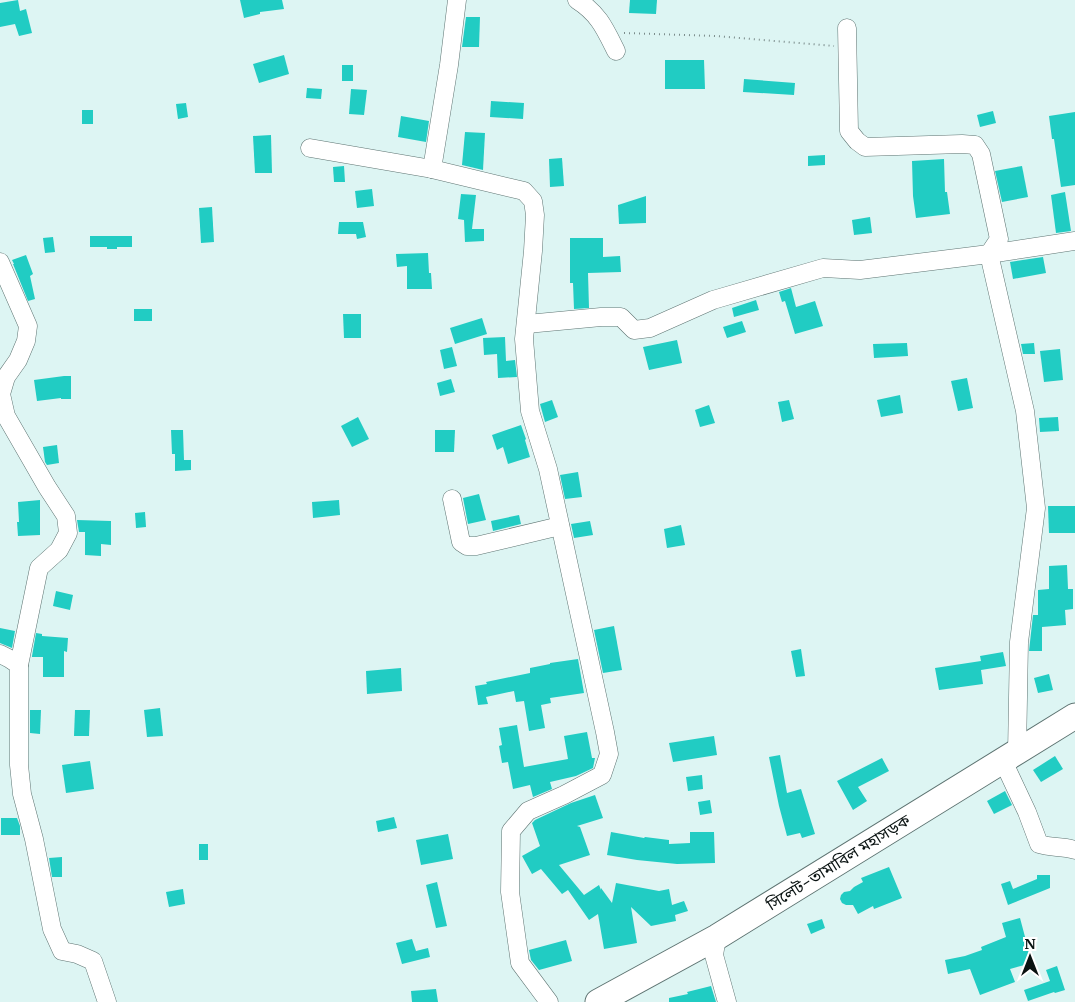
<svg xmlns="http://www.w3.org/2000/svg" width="1075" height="1002" viewBox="0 0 1075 1002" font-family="Merriweather,'Noto Sans Bengali',serif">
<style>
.building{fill:#21ccc3}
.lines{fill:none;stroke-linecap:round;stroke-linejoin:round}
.minor-casing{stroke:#5e7472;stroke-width:19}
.highway-casing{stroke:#5e7472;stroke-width:27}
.path{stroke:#7b8c8b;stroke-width:2;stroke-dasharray:1 4;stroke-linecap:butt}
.minor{stroke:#fff;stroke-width:18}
.highway{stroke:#fff;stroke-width:25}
.labels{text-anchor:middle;stroke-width:4;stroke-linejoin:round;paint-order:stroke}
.street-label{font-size:16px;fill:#091211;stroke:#fff}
</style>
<rect width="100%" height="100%" fill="#ddf5f3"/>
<!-- building -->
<g class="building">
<path d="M18,0L20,11L26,9L32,33L19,36L15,24L0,27V3Z"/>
<path d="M240,0H282L284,9L260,12V14L244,18Z"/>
<path d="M630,0H657L656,14L629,13Z"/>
<path d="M466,17H480L479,47H462Z"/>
<path d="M284,55L289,74L259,83L253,64Z"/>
<path d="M665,60H704L705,89H665Z"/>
<rect x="342" y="65" width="11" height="16"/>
<path d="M744,79L795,83L794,95L743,92Z"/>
<path d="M307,88L322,89L321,99L306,98Z"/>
<path d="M351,89L367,90L364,115L349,114Z"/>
<path d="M491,101L524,103L523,119L490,117Z"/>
<path d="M186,103L188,117L178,119L176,104Z"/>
<rect x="82" y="110" width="11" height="14"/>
<path d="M993,111L996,123L980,127L977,115Z"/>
<path d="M1075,112V185L1061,187L1054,139H1052L1049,116Z"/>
<path d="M401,116L429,121L426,142L398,137Z"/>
<path d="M465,132L485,133L483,170L462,165Z"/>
<path d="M271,135L272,173H255L253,136Z"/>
<path d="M825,155V165L808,166V156Z"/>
<path d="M562,158L564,186L550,187L549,159Z"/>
<path d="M944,159L945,192H947L950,214L916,218L913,196L912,161Z"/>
<path d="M344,166L345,182H334L333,167Z"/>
<path d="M1022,166L1028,197L1002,202L995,171Z"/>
<path d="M372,189L374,206L357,208L355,191Z"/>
<path d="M1065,192L1071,231L1056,233L1051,195Z"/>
<path d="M461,194L476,195L472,229H484V241L465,242L464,220L458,219Z"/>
<path d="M646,196V223L619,224L618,205Z"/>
<path d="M212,207L214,242L201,243L199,208Z"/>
<path d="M870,217L872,233L854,235L852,220Z"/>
<path d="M339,222H363L366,237L357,239L356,234H338Z"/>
<path d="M90,236H132V247H117V249H107V247H90Z"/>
<path d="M53,237L55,252L45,253L43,238Z"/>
<path d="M570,238H603V257L620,256L621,272L588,273L589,308L574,309L573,283H570Z"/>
<path d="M428,253L429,273H431L432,289H407V266L397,267L396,254Z"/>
<path d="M26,255L33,274L30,276L35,299L28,301L13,264H14L12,260Z"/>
<path d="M1043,257L1046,273L1013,279L1010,262Z"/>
<path d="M791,288L796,307L815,301L823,326L795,334L785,301L782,302L779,292Z"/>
<path d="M756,300L759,310L734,317L732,308Z"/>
<rect x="134" y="309" width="18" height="12"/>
<path d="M343,314H361V338H344Z"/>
<path d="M482,318L487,334L455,344L450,328Z"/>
<path d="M742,321L746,332L727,338L723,327Z"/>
<path d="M505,337L506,361L515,360L517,377L498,378L497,354L484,355L483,338Z"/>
<path d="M677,340L682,363L649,370L643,347Z"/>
<path d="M907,343L908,356L874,358L873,344Z"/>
<path d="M1034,343L1035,354H1023L1021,344Z"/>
<path d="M452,347L457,366L444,369L440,350Z"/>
<path d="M1060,349L1063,380L1044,382L1040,351Z"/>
<path d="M64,376H71V399H61V398L37,401L34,380Z"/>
<path d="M967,378L973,408L958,411L951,381Z"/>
<path d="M451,379L455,392L440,396L437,383Z"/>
<path d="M900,395L903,413L881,417L877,400Z"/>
<path d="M552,400L558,417L545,422L540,404Z"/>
<path d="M789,400L794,419L782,422L778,402Z"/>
<path d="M709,405L715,423L700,427L695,410Z"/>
<path d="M358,417L369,439L352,447L341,426Z"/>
<path d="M1058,417L1059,431L1040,432L1039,418Z"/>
<path d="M521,425L526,439L525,440L530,457L508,464L503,447L497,450L492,435Z"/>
<path d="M171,430H183L184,460H191V470L175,471V454H172Z"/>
<path d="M435,430H455L454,452H435Z"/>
<path d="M57,445L59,463L47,465L45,462L43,447Z"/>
<path d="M578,472L582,497L565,499L560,475Z"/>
<path d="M479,494L486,520L468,524L463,498Z"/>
<path d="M40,500V535L18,536L17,522H19L18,502Z"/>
<path d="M339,500L340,515L313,518L312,502Z"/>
<path d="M1048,506H1075V533H1049Z"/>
<path d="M145,512L146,527L136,528L135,513Z"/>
<path d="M519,515L521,524L493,531L491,521Z"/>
<path d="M77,520L111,521V545L101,544V556L85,555V532H79Z"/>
<path d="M590,521L593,535L574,538L571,524Z"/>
<path d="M681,525L685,545L667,548L664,529Z"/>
<path d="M1067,565L1068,589H1073V609L1065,610L1066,625L1042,627V651H1029L1033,615H1038V590L1049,589V566Z"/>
<path d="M56,591L73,595L70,610L53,606Z"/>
<path d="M614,626L622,670L603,673L594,630Z"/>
<path d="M0,628L15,631L12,648L0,643Z"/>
<path d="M36,633L42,634V636L68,638L67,652L64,651V677H43V657H32V656Z"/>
<path d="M801,649L805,676L796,677L791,651Z"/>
<path d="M1003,652L1006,666L981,670L983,684L939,690L935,668L981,661L980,656Z"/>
<path d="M578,659L584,693L550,698L551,703L541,705L545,728L529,731L524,701L516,702L514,691L486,697L488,704L478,705L475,686L487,684L486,682L530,673V668L550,664V663Z"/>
<path d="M401,668L402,691L367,694L366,671Z"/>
<path d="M1049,674L1053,690L1038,693L1034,678Z"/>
<path d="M160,708L163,736L147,737L144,710Z"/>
<path d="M30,710H41L40,734L30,733Z"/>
<path d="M75,710H90L89,736H74Z"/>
<path d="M517,725L524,767L568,759L564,736L587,732L592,758H595L593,768L576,776L550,782L552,789L533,797L530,785L513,789L508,762L502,763L499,746L502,745L499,728Z"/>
<path d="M714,736L717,755L673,762L669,743Z"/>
<path d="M780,755L787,793L801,789L815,834L802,838L800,833L787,836L779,806L769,757Z"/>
<path d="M1055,756L1063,769L1041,782L1033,770Z"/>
<path d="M882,758L889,771L858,787L867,801L853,810L837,781Z"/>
<path d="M90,761L94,789L66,793L62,765Z"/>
<path d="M702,775L703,789L688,791L686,777Z"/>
<path d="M1005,791L1012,805L994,814L987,801Z"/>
<path d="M595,795L603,818L577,826L580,827L590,855L559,865L584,895L599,885L601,890V888L612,903L616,883L659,891L669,889L672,905L684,901L688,911L675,915L676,921L651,926L631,907L637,943L604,949L598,914L589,920L568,890L562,894L541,869L532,874L522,856L540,846L532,823L535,820L571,803Z"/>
<path d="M710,800L712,813L700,815L698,802Z"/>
<path d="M394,817L397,828L378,832L376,821Z"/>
<path d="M1,818H17L20,826V835H1Z"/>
<path d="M611,832L644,838L645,837L669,840V844L690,843V832H714L715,863L677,864L637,860L607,855Z"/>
<path d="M448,834L453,859L421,865L416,840Z"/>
<rect x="199" y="844" width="9" height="16"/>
<path d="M62,857V877H52L49,858Z"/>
<path d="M889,867L902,898L874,909L873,906L858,914L853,905H846L842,903L840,899L841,895L844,892L850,891L854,887L863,882L861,878Z"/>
<path d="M1037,875H1050V888L1008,905L1001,884L1010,881L1013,889L1037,879Z"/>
<path d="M437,882L447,926L436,928L426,885Z"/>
<path d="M183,889L185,904L169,907L166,892Z"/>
<path d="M1020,918L1032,963L1010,969L1015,982L980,995L970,969L948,974L945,960L965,956L982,950L981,947L1006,937L1002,923Z"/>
<path d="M822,919L825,928L811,934L807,924Z"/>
<path d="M412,939L416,951L428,948L430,957L402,964L396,943Z"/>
<path d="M566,940L572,961L539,970L531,960L529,950Z"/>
<path d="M1057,966L1065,990L1055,993L1054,992L1028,1001L1024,990L1050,981L1046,970Z"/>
<path d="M711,986L716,1002H669V998L688,994L687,992Z"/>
<path d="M436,989L438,1002H412L411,991Z"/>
</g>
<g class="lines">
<!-- minor casing -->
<g class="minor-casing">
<g id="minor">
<path d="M577,0C599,14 605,29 616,51"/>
<path d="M847,28L849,131L857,141L865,147L962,144L975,145L981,154L999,239L989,254L1025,411L1036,508L1019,642L1017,753"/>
<path d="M310,148L432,169L524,191L533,201L535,215L533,251L524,339L530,411L548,469L605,732L609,754L602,775L564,795L528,811L511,831L510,892L520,963L549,1002"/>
<path d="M432,169L449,65L457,0"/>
<path d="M0,262L28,326L26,341L18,360L6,377L1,394L6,416L47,487L66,516L68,533L59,550L39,568L19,665"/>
<path d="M527,324L601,317H621L634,330L650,328L713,300L823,268L860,270L989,254L1075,241"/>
<path d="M452,499L461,542L467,546H476L560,526"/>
<path d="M0,654L10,659L19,665V765L22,794L34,839L52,929L62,951L77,954L93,961L107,1002"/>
<path d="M1003,761L1027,812L1039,844C1051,848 1062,846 1075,850"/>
<path d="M717,937L714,955L727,1002"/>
</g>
</g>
<!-- highway casing -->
<g class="highway-casing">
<path id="highway" d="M598,1002L717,937L1075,716"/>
</g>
<!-- path -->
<path class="path" d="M624,33L716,36L834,46"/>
<!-- minor -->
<use href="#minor" class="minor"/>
<!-- highway -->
<use href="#highway" class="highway"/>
</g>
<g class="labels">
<!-- street labels -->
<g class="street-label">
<text transform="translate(838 862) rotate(-32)" y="6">সিলেট-তামাবিল মহাসড়ক</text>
</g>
</g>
<!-- north arrow -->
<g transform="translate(1030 957)" stroke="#ffffff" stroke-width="4" paint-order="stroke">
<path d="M0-4L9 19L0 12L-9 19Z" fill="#091211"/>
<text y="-8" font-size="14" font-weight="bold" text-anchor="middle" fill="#091211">N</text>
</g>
</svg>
